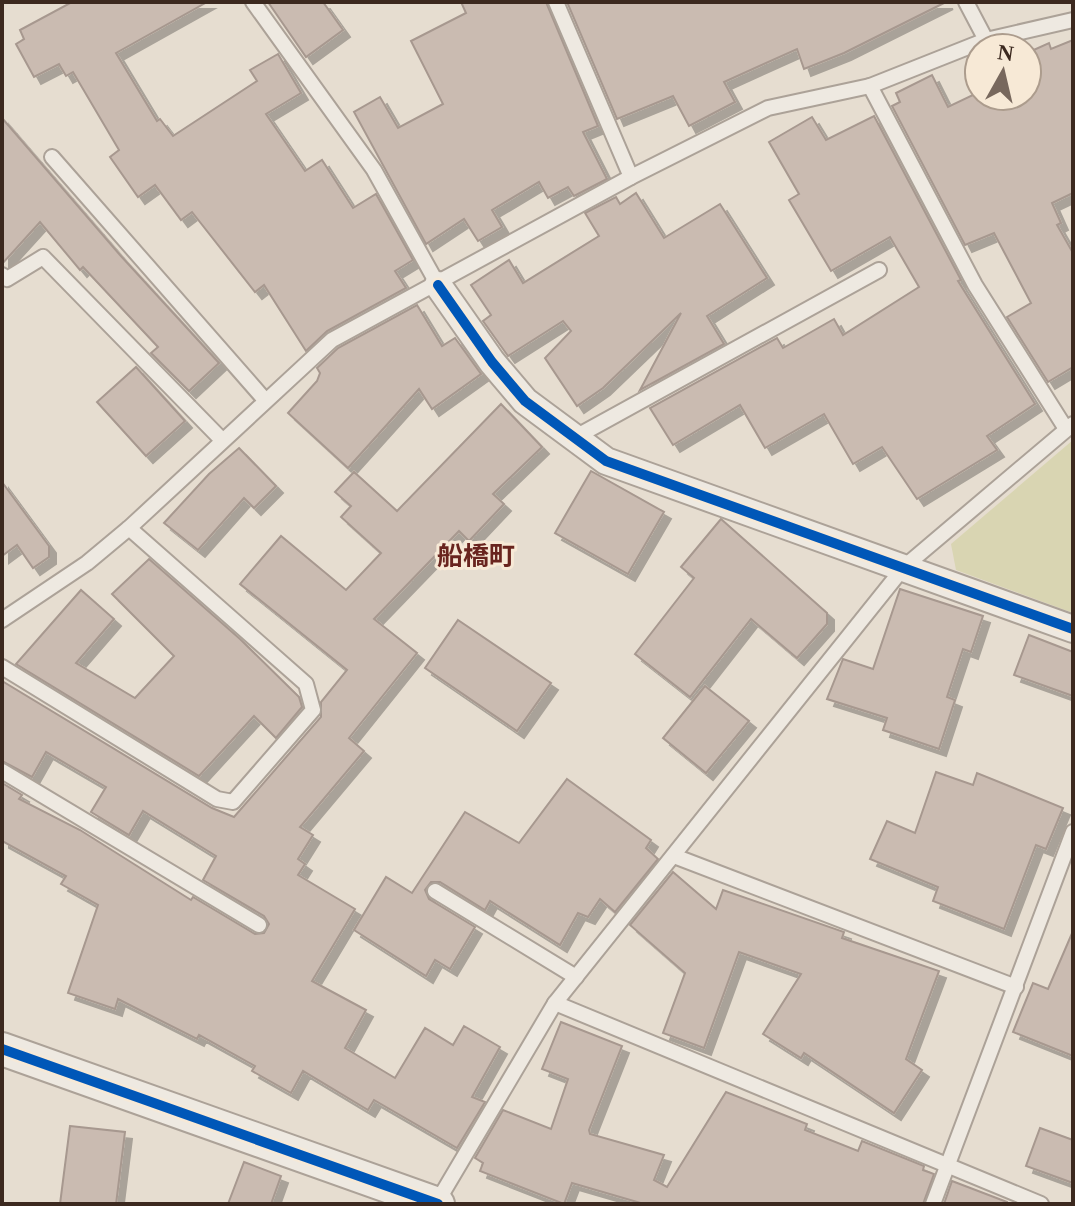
<svg xmlns="http://www.w3.org/2000/svg" width="1075" height="1206" viewBox="0 0 1075 1206" font-family="'Times New Roman','Noto Sans JP',serif">
<style>
.green{fill:#d9d5b2}
.building{fill:#cabbb1;stroke:#a7988f;stroke-width:2;filter:url(#shadow)}
.lines{fill:none;stroke-linecap:round;stroke-linejoin:round}
.service-casing{stroke:#aca298;stroke-width:18}
.minor-casing{stroke:#aca298;stroke-width:30}
.tertiary-casing{stroke:#aca298;stroke-width:36}
.service{stroke:#eee9e1;stroke-width:14}
.minor{stroke:#eee9e1;stroke-width:26}
.tertiary{stroke:#eee9e1;stroke-width:32}
.cycleway-casing{stroke:#f7e9d6;stroke-width:15}
.cycleway{stroke:#0057b8;stroke-width:10}
.labels{text-anchor:middle;stroke-width:6;stroke-linejoin:round;paint-order:stroke}
.neighbourhood-label{font-size:26px;font-weight:bold;fill:#69241e;stroke:#f7e9d6}
</style>
<defs>
<filter id="shadow"><feDropShadow dx="7" dy="7" stdDeviation="0" flood-color="#0004"/></filter>
</defs>
<rect width="100%" height="100%" fill="#e6ddd0"/>
<!-- green -->
<path class="green" d="M1073,440V613L956,570L951,544Z"/>
<!-- building -->
<g class="building">
<path d="M72,2H207L116,53L157,121L160,119L173,136L257,81L250,70L278,54L301,93L266,114L305,171L322,160L353,208L376,194L413,260L395,271L406,288L327,331L306,351L264,285L255,292L192,212L181,220L155,185L138,197L110,157L119,150L73,72L66,76L59,64L34,77L16,44L24,39L20,30Z"/>
<path d="M268,2H323L343,30L306,57Z"/>
<path d="M461,2H546L598,126L583,132L607,179L574,196L568,187L548,198L539,182L492,210L502,227L478,241L464,219L426,244L354,112L380,97L398,128L443,104L411,41L466,13Z"/>
<path d="M567,2H946L844,53L804,69L797,49L724,82L735,102L689,126L673,96L617,119Z"/>
<path d="M1073,40V193L1052,203L1061,223L1057,225L1073,253V367L1048,382L1007,317L1031,303L994,233L965,245L892,106L900,102L896,93L932,75L948,107L979,92V96H1027V53L1049,43L1051,49Z"/>
<path d="M874,116L961,280L958,281L1035,404L987,436L997,450L917,499L882,447L853,464L824,414L765,448L740,405L673,445L650,408L777,338L783,348L834,319L843,335L919,287L890,237L831,271L789,200L799,194L769,142L812,117L826,140Z"/>
<path d="M2,118L120,255L219,363L189,391L151,353L158,347L83,267L80,270L40,222L2,264Z"/>
<path d="M636,193L664,238L720,204L767,278L707,316L724,344L640,390L681,313L603,388L577,406L545,358L571,331L563,321L508,356L483,321L491,315L471,285L509,260L523,283L599,236L585,213L616,197L620,204Z"/>
<path d="M417,305L442,346L455,338L481,374L432,409L419,389L348,468L288,413L317,381L320,373L317,368L338,348Z"/>
<path d="M136,367L185,421L146,456L97,402Z"/>
<path d="M501,404L542,447L493,494L504,504L469,541L459,531L374,619L417,653L349,738L364,751L300,827L313,835L298,859L305,864L298,875L355,909L312,981L366,1010L345,1048L395,1078L425,1028L453,1045L464,1026L500,1047L472,1097L485,1102L457,1148L374,1100L368,1110L303,1071L291,1093L252,1071L255,1066L199,1035L197,1039L118,999L115,1009L68,993L98,905L61,884L66,876L2,841V783L22,795L19,799L80,830L191,900L193,897L255,934L264,933L269,924L264,916L203,880L216,856L143,811L129,835L91,812L106,787L46,752L32,777L2,761V681L212,808L234,817L321,717V702L347,670L240,584L281,536L346,590L381,553L341,517L351,506L335,492L354,472L397,511Z"/>
<path d="M239,448L276,486L254,508L244,498L198,550L164,523L209,474Z"/>
<path d="M591,471L664,512L628,574L555,533Z"/>
<path d="M2,482L49,546V557L33,568L17,545L2,556Z"/>
<path d="M721,519L827,613V624L797,658L751,619L690,697L635,654L694,578L681,567Z"/>
<path d="M149,559L240,639L299,697L302,707L276,738L254,716L199,776L16,664L81,590L114,619L76,663L135,698L174,656L112,594Z"/>
<path d="M900,589L983,616L971,652L963,649L947,697L955,700L939,749L883,730L887,718L827,699L843,659L873,669Z"/>
<path d="M458,620L551,683L517,731L425,668Z"/>
<path d="M1029,635L1073,652V696L1014,675Z"/>
<path d="M705,686L749,721L706,773L663,738Z"/>
<path d="M936,772L973,785L977,773L1063,808L1046,849L1036,845L1004,929L933,901L938,887L870,859L887,821L915,833Z"/>
<path d="M567,779L651,840L646,848L658,859L615,912L600,899L588,917L578,913L560,945L490,901L485,910L440,882H431L425,890L429,899L475,927L450,969L435,960L426,976L354,930L386,877L412,893L465,812L519,843Z"/>
<path d="M673,872L716,909L723,890L844,932L842,938L939,971L906,1059L922,1070L894,1113L804,1053L801,1058L763,1034L801,974L739,952L704,1048L663,1033L685,973L630,925Z"/>
<path d="M1073,931V1056L1013,1032L1033,983L1048,989Z"/>
<path d="M561,1022L622,1046L589,1130L590,1134L664,1155L654,1180L667,1187L726,1092L807,1124L805,1130L858,1151L862,1141L924,1166L923,1170L934,1174L923,1204H644L572,1183L564,1204L480,1171L483,1163L475,1158L503,1110L551,1129L568,1079L542,1069Z"/>
<path d="M70,1126L125,1132L116,1204H60Z"/>
<path d="M1040,1128L1073,1140V1183L1026,1166Z"/>
<path d="M244,1162L281,1176L271,1204H228Z"/>
<path d="M952,1181L1007,1202V1204H944Z"/>
</g>
<g class="lines">
<!-- service casing -->
<g class="service-casing">
<g id="service">
<path d="M253,2L374,170L438,285"/>
<path d="M556,2L631,177"/>
<path d="M966,2L986,40"/>
<path d="M870,86L975,285L1066,429"/>
<path d="M52,157L265,400"/>
<path d="M2,275L7,279L43,257L222,440"/>
<path d="M572,439L879,270"/>
<path d="M2,620L87,563L129,528L332,340L631,177L768,108L870,86L986,40L1073,20"/>
<path d="M2,667L217,799L233,802L313,710L306,684L129,528"/>
<path d="M2,771L259,925"/>
<path d="M674,856L1016,987"/>
<path d="M435,891L576,977"/>
<path d="M555,1003L1041,1204"/>
<path d="M436,1204L555,1003L904,567L1073,424"/>
<path d="M933,1204L1073,832"/>
</g>
</g>
<!-- minor casing -->
<g class="minor-casing">
<path id="minor" d="M438,285L492,362L525,401L606,461L1073,629"/>
</g>
<!-- tertiary casing -->
<g class="tertiary-casing">
<path id="tertiary" d="M2,1049L438,1204"/>
</g>
<!-- service -->
<use href="#service" class="service"/>
<!-- minor -->
<use href="#minor" class="minor"/>
<!-- tertiary -->
<use href="#tertiary" class="tertiary"/>
<!-- cycleway casing -->
<g class="cycleway-casing">
<g id="cycleway">
<path d="M438,285L492,362L525,401L606,461L1073,629"/>
<path d="M2,1049L438,1204"/>
</g>
</g>
<!-- cycleway -->
<use href="#cycleway" class="cycleway"/>
</g>
<g class="labels">
<!-- neighbourhood labels -->
<g class="neighbourhood-label">
<text x="476" y="565">船橋町</text>
</g>
</g>
<!-- border -->
<rect width="1075" height="1206" fill="none" stroke="#3c291f" stroke-width="8"/>
<!-- north arrow -->
<g transform="translate(1003 72) rotate(8)"><circle r="38" fill="#f7e9d6" stroke="#ac9c8d" stroke-width="2"/>
<path d="M0-6L14 30L0 20L-14 30Z" fill="#78685d"/>
<text y="-12" font-size="22" font-weight="bold" text-anchor="middle" fill="#3c291f">N</text>
</g>
</svg>
